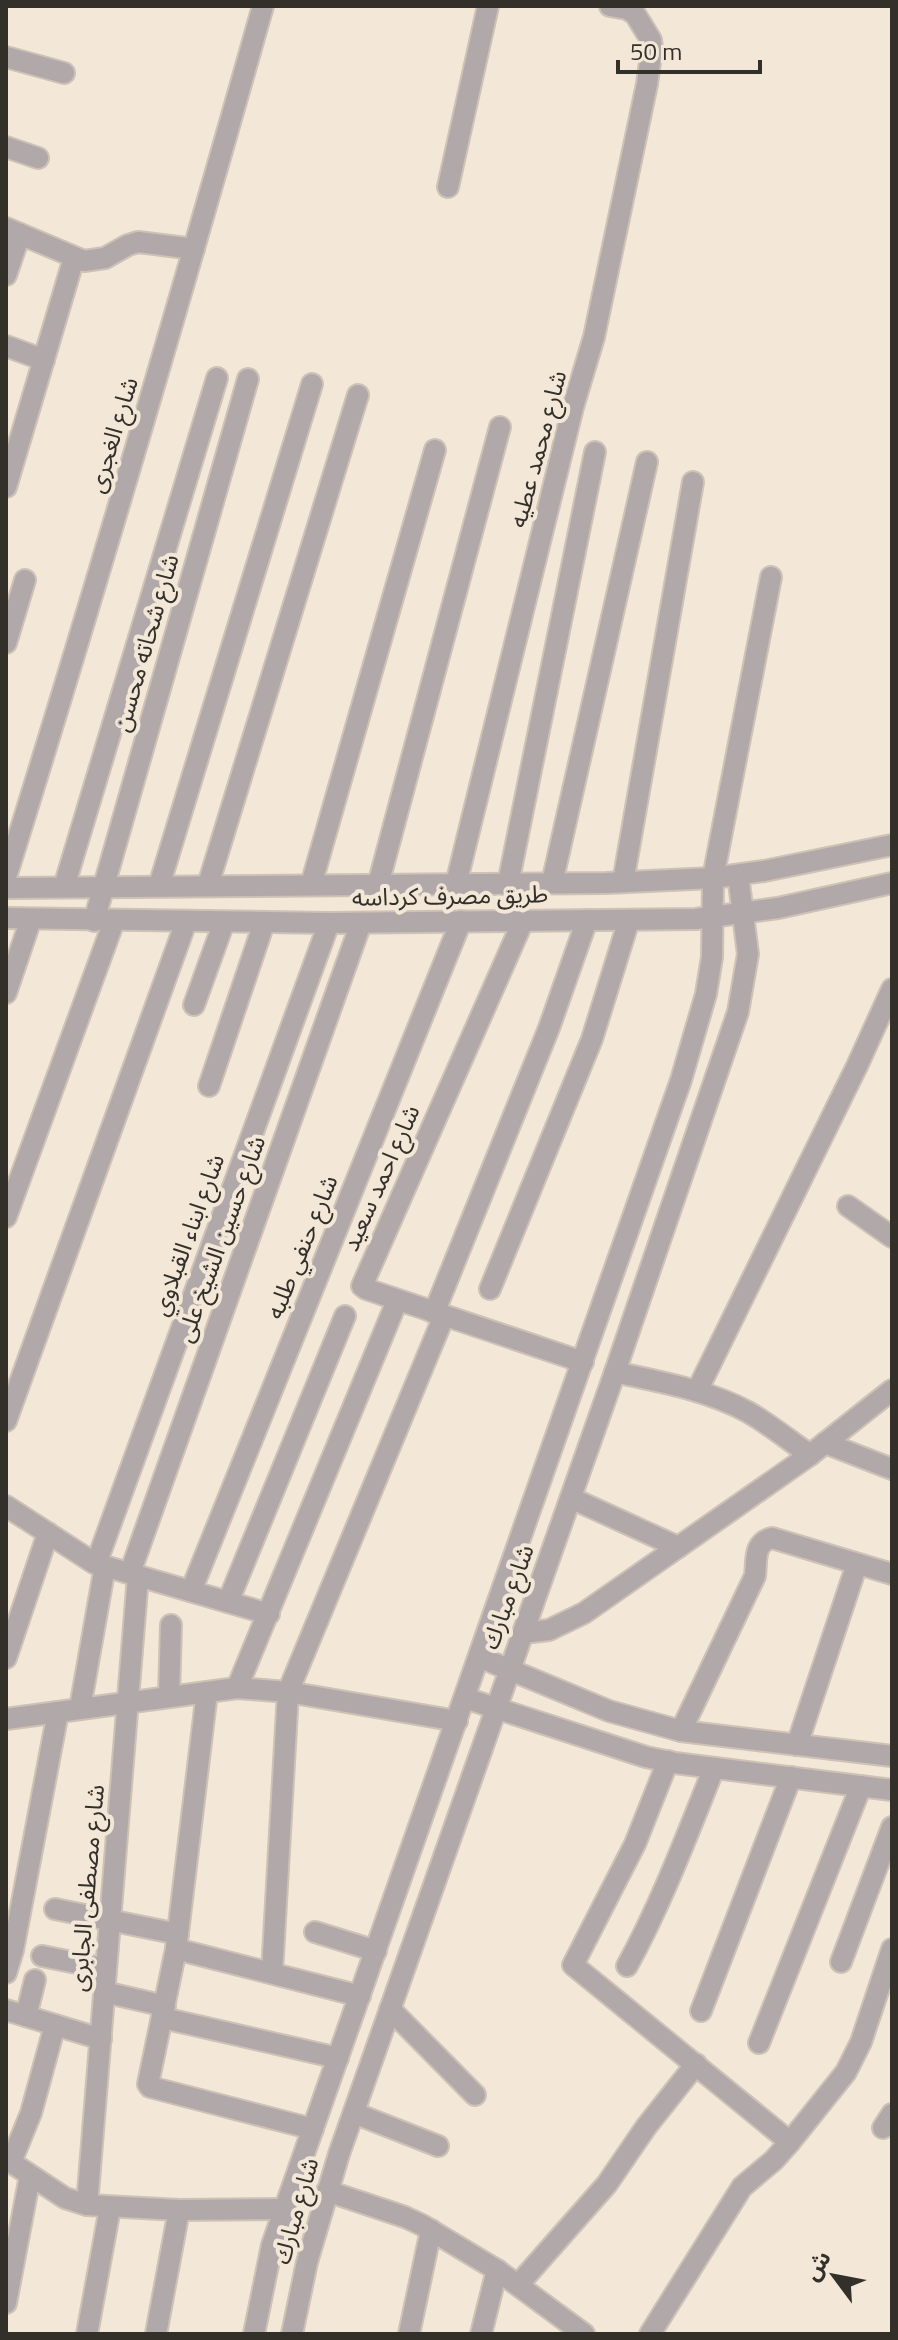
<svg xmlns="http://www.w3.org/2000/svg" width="898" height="2340" viewBox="0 0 898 2340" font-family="'Titillium Web','Noto Sans Arabic',sans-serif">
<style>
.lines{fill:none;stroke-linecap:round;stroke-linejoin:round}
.minor-casing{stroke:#cdc2b5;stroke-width:24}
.minor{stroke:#b1a8aa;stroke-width:20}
.labels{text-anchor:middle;stroke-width:8;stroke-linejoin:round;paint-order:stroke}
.street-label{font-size:24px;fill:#332f29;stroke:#f3e7d8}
</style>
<rect width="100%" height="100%" fill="#f3e7d8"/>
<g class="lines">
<!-- minor casing -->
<g class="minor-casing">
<g id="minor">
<path d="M6,57L64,73"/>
<path d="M6,147L38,158"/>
<path d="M448,187L488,6"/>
<path d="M6,228L84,261L105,258L128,245L138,242L194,249"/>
<path d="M6,275L20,234"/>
<path d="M6,346L44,360"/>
<path d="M6,487L74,258"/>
<path d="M6,643L25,580"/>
<path d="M6,877C96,588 181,297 263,6"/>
<path d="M623,882L693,482"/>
<path d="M552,883L647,462"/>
<path d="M456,884L573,407L594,337L647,84L652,48L651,40L635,14L627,9L610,6"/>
<path d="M508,884L595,452"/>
<path d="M208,885L358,395"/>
<path d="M311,885L435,450"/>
<path d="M378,885L500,427"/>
<path d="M159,886L312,384"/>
<path d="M64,887L217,378"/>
<path d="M6,888L606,883L713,878L764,871L892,845"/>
<path d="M6,918L329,923L696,919L778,908L892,883"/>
<path d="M94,921L248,379"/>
<path d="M523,921L362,1286L366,1289L583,1362"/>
<path d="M6,993L31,919"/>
<path d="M194,1005L224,922"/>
<path d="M209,1086L264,923"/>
<path d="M848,1206L892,1237"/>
<path d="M6,1217L114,921"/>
<path d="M490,1289L592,1039L629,920"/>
<path d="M434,1313L549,1028L587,920"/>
<path d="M615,1372C660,1382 708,1390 748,1412C769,1424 790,1441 810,1455"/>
<path d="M697,1391L857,1066L892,989"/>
<path d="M6,1421L186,922"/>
<path d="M825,1443L892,1469"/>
<path d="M571,1498L678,1547"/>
<path d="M6,1506L94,1563L269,1614"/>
<path d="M96,1564L329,923"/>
<path d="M130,1573L361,923"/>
<path d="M191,1591L461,921"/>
<path d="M228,1602L345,1316"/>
<path d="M523,1633L549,1630L584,1613L810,1455L892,1390"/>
<path d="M479,1657L609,1711L681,1731L892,1756"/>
<path d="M6,1658L48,1533"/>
<path d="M237,1688L397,1301"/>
<path d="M207,1692L176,1949L148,2084L150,2087L313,2129"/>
<path d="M169,1696L171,1625"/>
<path d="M465,1698L646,1757L675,1763L892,1790"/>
<path d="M80,1708L105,1566"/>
<path d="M6,1719L237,1688L288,1692L457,1721"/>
<path d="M681,1731L755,1576C757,1560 753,1543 772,1538L892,1574"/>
<path d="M797,1745L857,1564"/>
<path d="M668,1761L635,1844L573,1965L790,2142"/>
<path d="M55,1909L178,1934"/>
<path d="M315,1932L376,1951"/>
<path d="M176,1949L360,1996"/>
<path d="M42,1956L106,1969"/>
<path d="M841,1962L892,1827"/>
<path d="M627,1966C662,1902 687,1835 714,1768"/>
<path d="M6,1973L13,1950L58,1712"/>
<path d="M272,1973L288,1692L444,1316"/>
<path d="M104,1992L165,2006"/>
<path d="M390,2009L475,2095"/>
<path d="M6,2010L101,2039"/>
<path d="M701,2011L791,1777"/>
<path d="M26,2016L35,1980"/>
<path d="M163,2018L338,2058"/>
<path d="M759,2043L861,1786"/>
<path d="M354,2113L438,2146"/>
<path d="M883,2128L892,2114"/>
<path d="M6,2159L65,2198L87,2205L179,2210L285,2209"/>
<path d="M11,2162L31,2113L55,2025"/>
<path d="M327,2191L405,2217L422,2225L497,2270L584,2334"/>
<path d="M87,2205L138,1576"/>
<path d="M518,2285L607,2184L646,2127L696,2064"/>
<path d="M6,2303L30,2176"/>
<path d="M87,2334L110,2208"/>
<path d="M156,2334L179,2210"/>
<path d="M254,2334L272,2245L681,1080L706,994L712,957L713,878L771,577"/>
<path d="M292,2334L307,2262L339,2154L615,1372L738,1012L748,954L738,875"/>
<path d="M409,2334L431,2230"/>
<path d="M481,2334L497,2270"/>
<path d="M650,2334L742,2187L774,2160L790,2142L846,2072L861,2042L892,1949"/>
</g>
</g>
<!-- minor -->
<use href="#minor" class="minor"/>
</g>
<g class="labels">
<!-- street labels -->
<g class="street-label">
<text transform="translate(113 435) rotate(-73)" y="8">شارع الغجرى</text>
<text transform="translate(538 449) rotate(-75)" y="8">شارع محمد عطيه</text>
<text transform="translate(146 643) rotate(-74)" y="8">شارع شحاته محسن</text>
<text transform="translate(450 896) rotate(-1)" y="8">طريق مصرف كرداسه</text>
<text transform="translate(381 1178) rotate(-66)" y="8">شارع احمد سعيد</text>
<text transform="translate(188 1235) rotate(-70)" y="8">شارع ابناء القبلاوي</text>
<text transform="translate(221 1239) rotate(-70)" y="8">شارع حسين الشيخ على</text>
<text transform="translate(302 1247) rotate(-68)" y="8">شارع حنفي طلبه</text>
<text transform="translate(508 1597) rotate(-70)" y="8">شارع مبارك</text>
<text transform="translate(87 1888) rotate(-85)" y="8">شارع مصطفى الجابرى</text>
<text transform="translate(296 2211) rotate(-74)" y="8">شارع مبارك</text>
</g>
</g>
<!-- border -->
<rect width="898" height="2340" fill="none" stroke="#332f29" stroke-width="16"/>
<!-- north arrow -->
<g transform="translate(834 2276) rotate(302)" stroke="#f3e7d8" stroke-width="6" paint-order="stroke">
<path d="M0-6L14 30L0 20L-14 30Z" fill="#332f29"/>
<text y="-12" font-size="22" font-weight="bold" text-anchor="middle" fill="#332f29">ش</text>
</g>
<!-- scale -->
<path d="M618 60v12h142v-12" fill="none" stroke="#332f29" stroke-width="4"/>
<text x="630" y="60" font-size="24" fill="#332f29" stroke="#f3e7d8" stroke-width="6" paint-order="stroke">50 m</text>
</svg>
